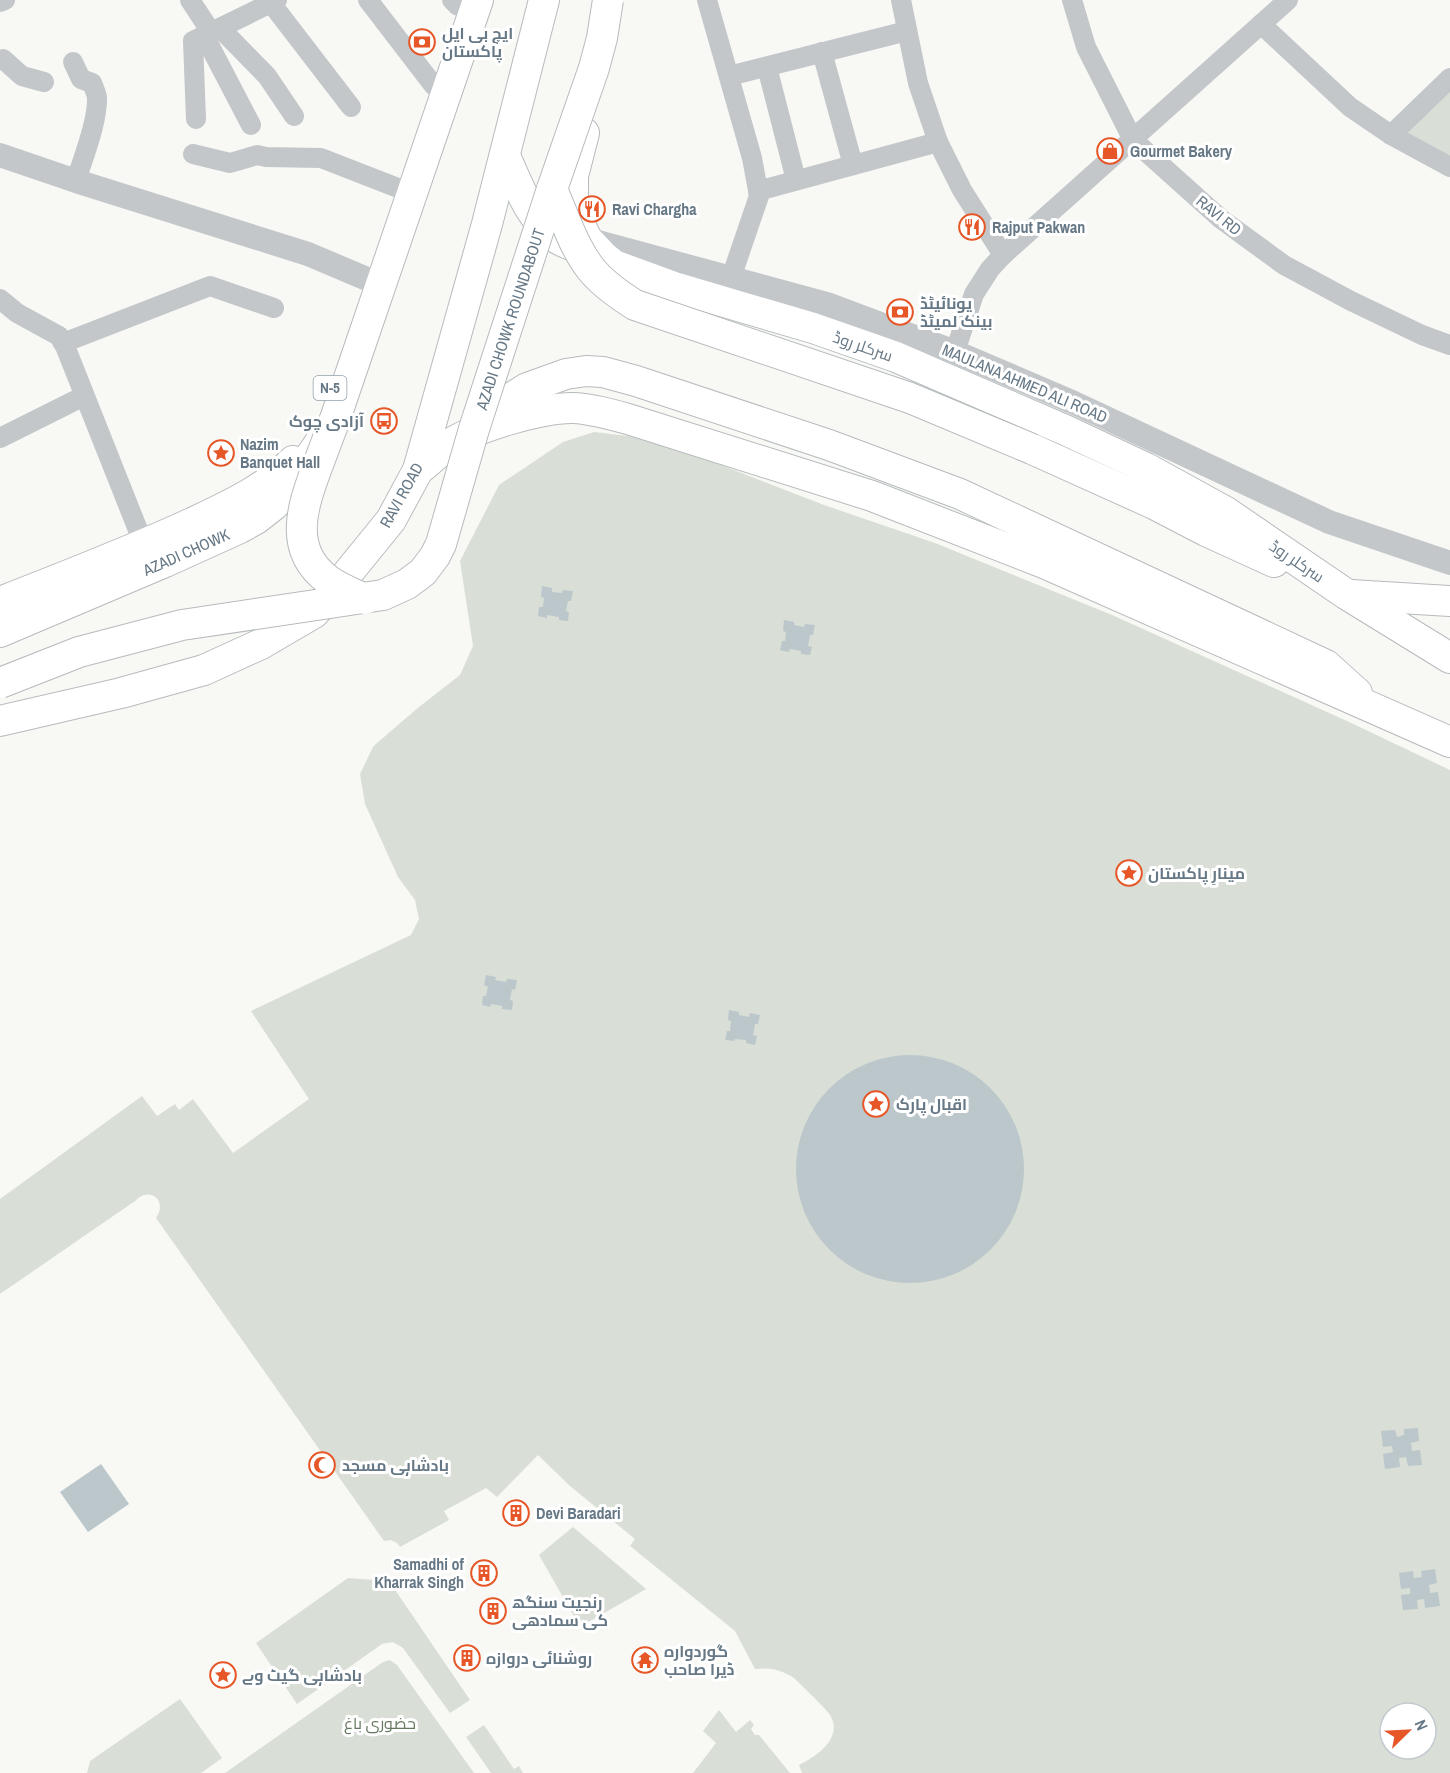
<svg xmlns="http://www.w3.org/2000/svg" width="1450" height="1773" viewBox="0 0 1450 1773" font-family="'Archivo Narrow',Cairo,sans-serif">
<style>
.green{fill:#d9dfd6;fill-rule:evenodd}
.water{fill:#bbc7cb}
.lines{fill:none;stroke-linecap:round;stroke-linejoin:round}
.primary-casing{stroke:#b6bbbe;stroke-width:32}
.minor{stroke:#c3c7ca;stroke-width:20}
.tertiary{stroke:#c3c7ca;stroke-width:24}
.primary{stroke:#fff;stroke-width:30}
.primary-bridge-casing{stroke:#b6bbbe;stroke-width:32;stroke-linecap:butt}
.primary-bridge{stroke:#fff;stroke-width:30}
.labels{text-anchor:middle;stroke-width:6;stroke-linejoin:round;paint-order:stroke}
.shield{fill:#fff;stroke:#94a0aa;stroke-width:1.5}
.shield-label{font-size:15px;font-weight:bold;fill:#667886}
.poi-label{font-size:16px;font-weight:bold;fill:#667886;stroke:#fff;text-anchor:start}
.street-label{font-size:16px;fill:#667886;stroke:#fff}
.park-label{font-size:16px;fill:#667861;stroke:#fff}
</style>
<rect width="100%" height="100%" fill="#f8f8f5"/>
<!-- green -->
<g class="green">
<path d="M1450,89V161L1399,134Z"/>
<path d="M594,432L654,439L824,505L935,543L1112,615L1347,721L1450,770V1773H802L799,1765C816,1757 844,1738 830,1715C821,1703 805,1689 794,1678C782,1670 770,1667 755,1669L735,1631L630,1546L635,1539L570,1486L538,1455L497,1497L486,1488L444,1511L449,1520L400,1547L397,1543L391,1540L384,1541L156,1218C168,1201 150,1185 135,1201L0,1294V1199L142,1096L157,1116L175,1104L179,1110L193,1099L233,1153L309,1099L251,1011L411,935L419,919L415,900L398,877L365,804L360,774L373,747L377,743L419,707L460,675L473,646L460,561L499,485L563,442ZM1390,1713H1426V1749H1390Z"/>
<path d="M573,1527L646,1589L580,1627L539,1555Z"/>
<path d="M348,1578L389,1581L470,1700L450,1713L403,1648L393,1642L382,1644L297,1704L256,1643Z"/>
<path d="M390,1660L397,1665L474,1773H225L383,1662Z"/>
<path d="M180,1699L222,1758L201,1773H87L90,1761Z"/>
<path d="M719,1710L736,1732L750,1720L754,1725L751,1729L755,1735H759L790,1773H693L716,1743L703,1731Z"/>
<path d="M484,1725L514,1769L519,1766L523,1773H491L466,1737Z"/>
</g>
<!-- water -->
<g class="water">
<path d="M542,586L552,588V592L562,593L563,590L573,591L571,601H568L566,611L569,612L568,621L559,620V617L547,615V618L538,616L539,607H543L544,598L541,597Z"/>
<path d="M784,620L794,622V625L804,627L805,624L815,625L813,635H810L808,646L812,647L810,655L801,654V651L790,649L789,652L780,650L782,641H785L786,632L783,631Z"/>
<path d="M486,975L496,977L495,980L506,982L507,979L517,980L515,990L512,989L510,1000L513,1001L512,1010L502,1009V1006L491,1004L490,1007L482,1005L483,996H486L488,987L484,985Z"/>
<path d="M729,1010L739,1012V1015L749,1017L750,1013L760,1015L758,1024H755L753,1035L757,1036L755,1045L746,1043V1040L735,1039L734,1041L725,1040L727,1031H730L731,1021L728,1020Z"/>
<circle cx="910" cy="1169" r="114"/>
<path d="M1418,1428L1419,1441L1411,1443L1412,1451L1420,1450L1422,1465L1408,1466L1406,1457L1399,1458L1400,1467L1385,1469L1383,1454L1393,1452L1392,1446L1383,1447L1381,1431L1395,1430L1397,1437L1404,1435V1429Z"/>
<path d="M101,1464L129,1504L88,1532L60,1492Z"/>
<path d="M1435,1569L1437,1583L1429,1585L1430,1593L1438,1592L1440,1606L1425,1608L1424,1599L1417,1600L1418,1609L1403,1610L1401,1595L1410,1594V1588L1401,1589L1399,1573L1413,1571L1414,1578L1422,1577L1421,1571Z"/>
</g>
<g class="lines">
<!-- primary casing -->
<g class="primary-casing">
<g id="primary">
<path d="M584,133L573,176V205L580,225L587,239L604,257L614,265L677,288L813,328L896,357L1065,430L1146,468L1226,512L1346,594L1450,658"/>
<path d="M505,156C518,184 530,221 558,239C568,245 582,248 593,253"/>
<path d="M479,425L508,400L527,388L566,374L586,371L603,372L636,381L829,445L960,494L1326,665L1357,693"/>
<path d="M1032,449L1154,504L1206,531L1274,562"/>
<path d="M418,470C429,462 439,451 450,444C476,427 543,407 574,408C592,409 610,414 628,419L872,496L1044,563L1450,742"/>
<path d="M1351,595L1450,601"/>
<path d="M0,602C64,577 129,552 192,523C228,506 264,490 293,461"/>
<path d="M0,632L165,562L240,528L256,519L274,505L289,487L334,422L478,0"/>
<path d="M0,721L121,693L204,670L261,644L314,613L339,584L391,520L418,470L487,224L544,0"/>
</g>
</g>
<!-- minor -->
<g class="minor">
<path d="M190,0L211,32"/>
<path d="M368,0L434,86"/>
<path d="M452,0L458,6"/>
<path d="M707,0L752,158L759,196L731,278"/>
<path d="M901,0L918,83L938,142L962,190L1003,255"/>
<path d="M1072,0L1086,47L1133,140L1221,219L1284,265L1351,301L1422,335L1450,345"/>
<path d="M0,2L5,0"/>
<path d="M271,3L351,107"/>
<path d="M1261,24L1350,107L1391,135L1450,167"/>
<path d="M220,28L267,76L294,116"/>
<path d="M204,35L251,125"/>
<path d="M822,52L853,165"/>
<path d="M0,60L3,59L22,76L44,82"/>
<path d="M73,62L81,79L92,83C94,88 96,92 97,97C98,121 83,158 76,181"/>
<path d="M767,67L796,180"/>
<path d="M729,76L907,31"/>
<path d="M196,119L193,41L277,0"/>
<path d="M1391,135L1450,78"/>
<path d="M193,154L230,163L257,155L266,157L321,158L398,188"/>
<path d="M758,191L938,142"/>
<path d="M0,299L17,313L59,336L65,346L144,545"/>
<path d="M63,343L210,286L274,308"/>
<path d="M955,352L974,294L990,269L1003,255L1288,0"/>
<path d="M0,438L84,396"/>
</g>
<!-- tertiary -->
<g class="tertiary">
<path d="M0,155L76,181L308,254L367,279"/>
<path d="M587,239L827,304L955,352L1072,402L1329,522L1450,563"/>
</g>
<!-- primary -->
<use href="#primary" class="primary"/>
<!-- primary-bridge casing -->
<g class="primary-bridge-casing">
<g id="primary-bridge">
<path d="M552,189C564,216 573,246 591,269C603,284 619,295 635,305L910,398L1032,449"/>
<path d="M334,422C328,438 322,454 316,470C302,508 288,550 328,580C339,588 352,593 365,599"/>
<path d="M0,683L79,652L182,625L383,595L407,584L423,572L435,556L441,544L474,429L552,189L594,68L602,38L608,0"/>
</g>
</g>
<!-- primary-bridge -->
<use href="#primary-bridge" class="primary-bridge"/>
</g>
<!-- icons -->
<defs>
<g id="bank-ring" transform="scale(1.35)"><circle r="9.5" fill="#fff" stroke="#e65627" stroke-width="1.5"/><path d="M-6-4H6V4H-6ZM0-2.3a2.3 2.3 0 1 0 0 4.6a2.3 2.3 0 1 0 0-4.6Z" fill="#e65627"/></g>
<g id="shop-ring" transform="scale(1.35)"><circle r="9.5" fill="#fff" stroke="#e65627" stroke-width="1.5"/><path d="M-5-2.5h2.3a2.7 3.5 0 0 1 5.4 0H5L5.5 6h-11ZM-1.5-2.5h3a1.5 2.3 0 0 0-3 0Z" fill="#e65627"/></g>
<g id="restaurant-ring" transform="scale(1.35)"><circle r="9.5" fill="#fff" stroke="#e65627" stroke-width="1.5"/><path d="M-5-6h1v4h1v-4h1v4h1v-4h1v5L-1.5 .5V6h-2V.5L-5-1ZM5-6V6H3V1.5H1.5Q1.5-4 5-6Z" fill="#e65627"/></g>
<g id="bus-ring" transform="scale(1.35)"><circle r="9.5" fill="#fff" stroke="#e65627" stroke-width="1.5"/><path d="M-5-6H5V4H4V6H2V4H-2V6H-4V4H-5ZM-3.5-4V0h7V-4ZM-3.5 1.2v1.5H-2V1.2ZM2 1.2v1.5H3.5V1.2Z" fill="#e65627"/></g>
<g id="sight-ring" transform="scale(1.35)"><circle r="9.5" fill="#fff" stroke="#e65627" stroke-width="1.5"/><path d="M0-6L1.8-2.2L6-1.7L2.9 1.2L3.7 5.4L0 3.3L-3.7 5.4L-2.9 1.2L-6-1.7L-1.8-2.2Z" fill="#e65627"/></g>
<g id="mosque-ring" transform="scale(1.35)"><circle r="9.5" fill="#fff" stroke="#e65627" stroke-width="1.5"/><path d="M3.5-4.9A6 6 0 1 0 3.5 4.9A5 5 0 1 1 3.5-4.9Z" fill="#e65627"/></g>
<g id="building-ring" transform="scale(1.35)"><circle r="9.5" fill="#fff" stroke="#e65627" stroke-width="1.5"/><path d="M-4-6H4V6H1V3H-1V6H-4ZM-2.5-4.3h1.7v1.8h-1.7ZM.8-4.3h1.7v1.8H.8ZM-2.5-1h1.7V.8h-1.7ZM.8-1h1.7V.8H.8Z" fill="#e65627"/></g>
<g id="temple-ring" transform="scale(1.35)"><circle r="9.5" fill="#fff" stroke="#e65627" stroke-width="1.5"/><path d="M0-6L5-2H3V0L6.5 2.5H4V6H1.5V3h-3V6H-4V2.5H-6.5L-3 0V-2H-5Z" fill="#e65627"/></g>
</defs>
<g fill-rule="evenodd">
<use href="#bank-ring" x="422" y="42"/>
<use href="#shop-ring" x="1110" y="151"/>
<use href="#restaurant-ring" x="592" y="209"/>
<use href="#restaurant-ring" x="972" y="227"/>
<use href="#bank-ring" x="900" y="312"/>
<use href="#bus-ring" x="384" y="421"/>
<use href="#sight-ring" x="221" y="453"/>
<use href="#sight-ring" x="1129" y="873"/>
<use href="#sight-ring" x="876" y="1104"/>
<use href="#mosque-ring" x="322" y="1465"/>
<use href="#building-ring" x="516" y="1513"/>
<use href="#building-ring" x="484" y="1573"/>
<use href="#building-ring" x="493" y="1611"/>
<use href="#building-ring" x="467" y="1658"/>
<use href="#temple-ring" x="645" y="1660"/>
<use href="#sight-ring" x="223" y="1675"/>
</g>
<g class="labels">
<!-- shield labels -->
<rect class="shield" x="313.5" y="376" width="33" height="24" rx="4.5"/>
<g class="shield-label">
<text x="330" y="393">N-5</text>
</g>
<!-- poi labels -->
<g class="poi-label">
<text x="442" y="39">ایچ بی ایل<tspan x="442" dy="18">پاکستان</tspan></text>
<text x="1130" y="157">Gourmet Bakery</text>
<text x="612" y="215">Ravi Chargha</text>
<text x="992" y="233">Rajput Pakwan</text>
<text x="920" y="309">یونائیٹڈ<tspan x="920" dy="18">بینک لمیٹڈ</tspan></text>
<text x="364" y="427" text-anchor="end">آزادی چوک</text>
<text x="240" y="450">Nazim<tspan x="240" dy="18">Banquet Hall</tspan></text>
<text x="1148" y="879">مینارِ پاکستان</text>
<text x="896" y="1110">اقبال پارک</text>
<text x="342" y="1471">بادشاہی مسجد</text>
<text x="536" y="1519">Devi Baradari</text>
<text x="464" y="1570" text-anchor="end">Samadhi of<tspan x="464" dy="18">Kharrak Singh</tspan></text>
<text x="512" y="1608">رنجیت سنگھ<tspan x="512" dy="18">کی سمادھی</tspan></text>
<text x="664" y="1657">گوردوارہ<tspan x="664" dy="18">ڈیرا صاحب</tspan></text>
<text x="486" y="1664">روشنائی دروازہ</text>
<text x="242" y="1681">بادشاہی گیٹ وے</text>
</g>
<!-- street labels -->
<g class="street-label">
<text transform="translate(1219 215) rotate(39)" y="6">RAVI RD</text>
<text transform="translate(510 319) rotate(-72)" y="6">AZADI CHOWK ROUNDABOUT</text>
<text transform="translate(863 346) rotate(19)" y="6">سرکلر روڈ</text>
<text transform="translate(1025 383) rotate(23)" y="6">MAULANA AHMED ALI ROAD</text>
<text transform="translate(401 495) rotate(-61)" y="6">RAVI ROAD</text>
<text transform="translate(186 552) rotate(-24)" y="6">AZADI CHOWK</text>
<text transform="translate(1297 561) rotate(34)" y="6">سرکلر روڈ</text>
</g>
<!-- park labels -->
<g class="park-label">
<text x="380" y="1729">حضوری باغ</text>
</g>
</g>
<!-- north arrow -->
<g transform="translate(1408 1731) rotate(66)"><circle r="28" fill="#ffffff" stroke="#c2c9cf" stroke-width="1.5"/>
<path d="M0-4.5L10 22L0 15L-10 22Z" fill="#e65627"/>
<text y="-9" font-size="16" font-weight="bold" text-anchor="middle" fill="#667886">N</text>
</g>
</svg>
